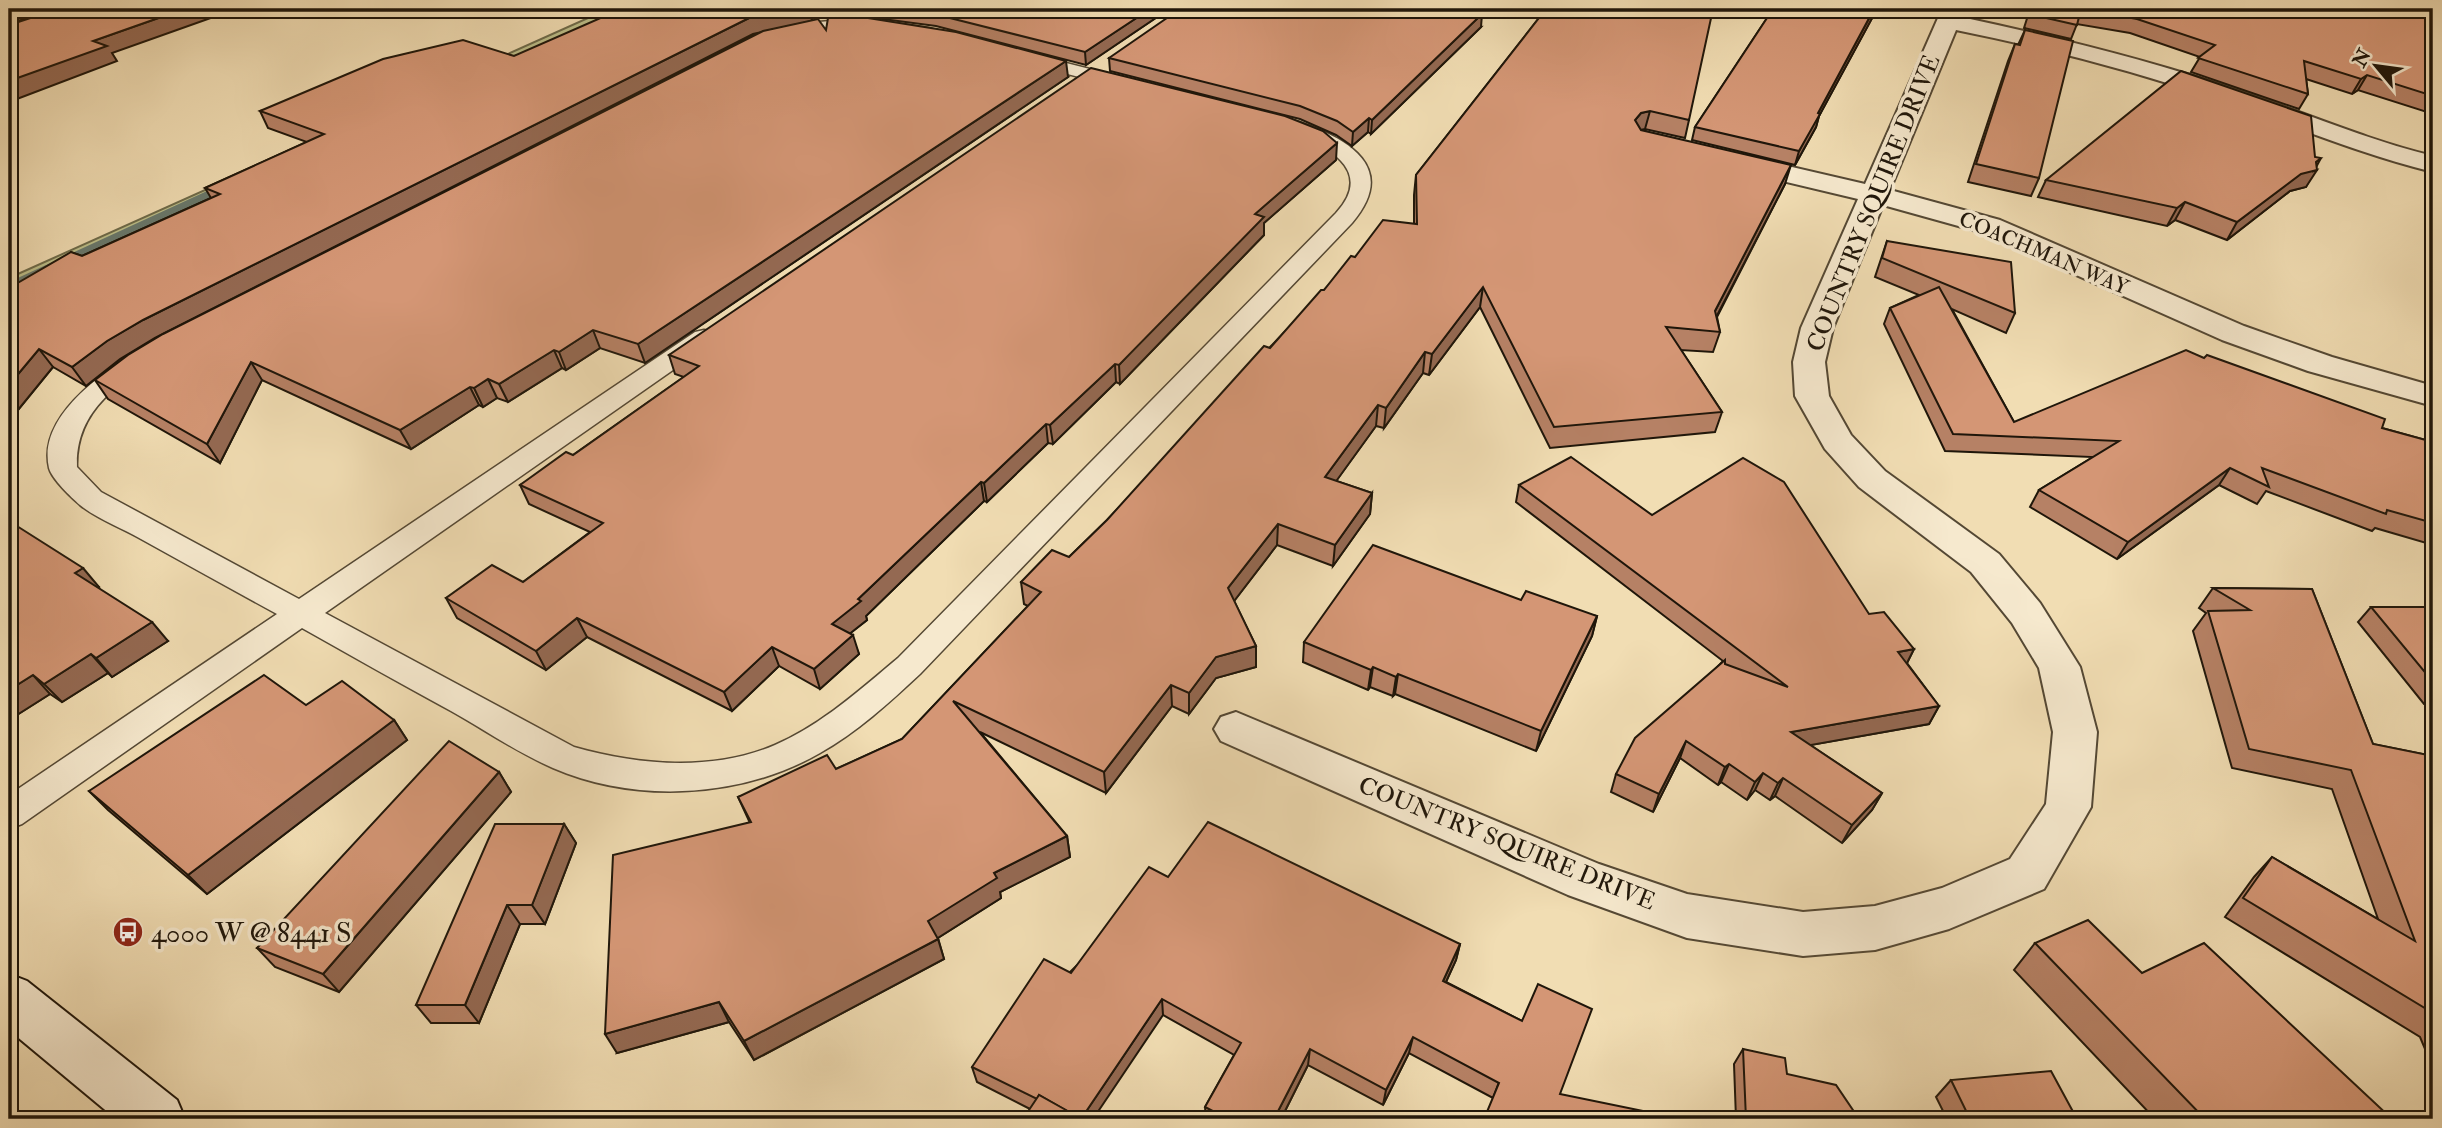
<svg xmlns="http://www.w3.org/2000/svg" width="2442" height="1128" viewBox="0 0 2442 1128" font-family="'IM FELL Double Pica',serif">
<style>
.green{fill:#bdc08a;stroke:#6e6b4a;stroke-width:2}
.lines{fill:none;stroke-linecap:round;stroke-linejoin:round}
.stream{fill:#69796d;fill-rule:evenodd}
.service-casing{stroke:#544834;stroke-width:3}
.minor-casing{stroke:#544834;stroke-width:4}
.secondary-casing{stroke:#1f160a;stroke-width:4}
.service{fill:#f6e9ce;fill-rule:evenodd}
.minor{fill:#f6e9ce;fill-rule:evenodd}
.secondary{fill:#f6e9ce;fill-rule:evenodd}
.wall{fill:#b68165;stroke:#1f160a;stroke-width:2}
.shaded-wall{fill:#946952;stroke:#1f160a;stroke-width:2}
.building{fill:#d49675;stroke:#1f160a;stroke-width:2}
.labels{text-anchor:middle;stroke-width:7;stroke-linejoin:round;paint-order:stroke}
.far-street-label{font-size:21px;fill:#1f160a;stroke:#f6e9ce}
.street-label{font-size:24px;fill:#1f160a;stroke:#f6e9ce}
.near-poi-label{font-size:28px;fill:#1f160a;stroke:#f6e9ce;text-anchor:start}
</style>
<rect width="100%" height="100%" fill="#f1ddb3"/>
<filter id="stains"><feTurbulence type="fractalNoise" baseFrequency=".00286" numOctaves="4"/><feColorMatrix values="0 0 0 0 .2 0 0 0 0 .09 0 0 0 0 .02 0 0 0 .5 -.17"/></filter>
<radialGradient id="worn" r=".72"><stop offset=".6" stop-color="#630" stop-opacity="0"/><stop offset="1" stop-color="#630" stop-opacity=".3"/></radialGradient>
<!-- green -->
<path class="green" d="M608,9H635L9,295V278Z"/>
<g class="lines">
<!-- stream -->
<path class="stream" d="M231,180L237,184L235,187L9,291V282Z"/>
<!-- service casing -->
<g class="service-casing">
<path id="service" d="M841,20H873L928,28L1299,122C1349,139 1399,168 1352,223L920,674C889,703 857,732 820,753C742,798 636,804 553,768C518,753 485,730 451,711C401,684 352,656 302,628L22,824L9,829V795L277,614C231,589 186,564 141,539C122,528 97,519 80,505C71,497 52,479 49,468C36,411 117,363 156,340L754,36L808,23ZM841,30H873L928,38L1285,130C1323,144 1377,168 1336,213L898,658C860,690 821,725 775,745C712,772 638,765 574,747L325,613L713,342L716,337L713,332L704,330L695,332L299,599L101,492L77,467C75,405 127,378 174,350L766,44L808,33Z"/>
</g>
<!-- minor casing -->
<g class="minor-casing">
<path id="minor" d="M1942,9H1964L1961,17C2055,37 2149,60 2240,91C2305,113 2367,140 2433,156V172C2360,154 2292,125 2222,101C2135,71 2046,48 1956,30L1890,190L2000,220L2244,326L2332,357L2433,386V406L2308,371L2222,340L1980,232L1883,205L1833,328L1825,362L1829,396L1851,435L1885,471L1999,554L2040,603L2080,667L2097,732L2091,807L2044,889L1949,929L1875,950L1803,956L1687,938L1568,895L1221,741L1214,729L1221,717L1236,712L1599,864L1687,894L1803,912L1875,906L1942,888L2010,859L2046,804L2053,732L2039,668L2012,623L1971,572L1859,487L1825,449L1795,396L1793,362L1801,328L1858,199L1727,168L1723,162L1727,156L1736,154L1865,184Z"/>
</g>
<!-- secondary casing -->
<g class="secondary-casing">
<path id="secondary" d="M9,974L27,981L177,1100L185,1119H116L9,1030Z"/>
</g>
<!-- service -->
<use href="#service" class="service"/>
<!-- minor -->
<use href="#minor" class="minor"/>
<!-- secondary -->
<use href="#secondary" class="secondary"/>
</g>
<!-- wall -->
<g class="wall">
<path d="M833,9H1169L1086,65L936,26L875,18H835Z"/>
<path d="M1546,9L1689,120L1685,138L1645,129L1642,130L1785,184L1717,317L1720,332L1713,352L1681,350L1722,412L1715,432L1550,448L1480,307L1429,375L1423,373L1384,428L1376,426L1336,481L1372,493L1370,514L1333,566L1277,545L1234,601L1256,646V667L1216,678L1189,714L1172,706L1106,793L980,732L1067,836L1070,857L1000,892L1001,898L938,938L944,959L754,1060L729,1022L617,1053L750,823L738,797L836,769L902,739L1028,606L1024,604L1021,582L1069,557L1107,520L1355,257L1414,224V195L1416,175Z"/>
<path d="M1773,9H1877L1819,116L1816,127L1795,165L1692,140L1695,127Z"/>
<path d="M2030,9H2433V114L2358,90L2352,94L2306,79L2308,94L2299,109L2191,72L2200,57L2130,33L2077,24L2071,39L2024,28Z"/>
<path d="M812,20L826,30L1068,77L645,363L600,348L566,370L562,368L508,402L497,398L483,407L479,405L411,449L262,380L220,463L108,399L95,380L761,32L753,34L155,338L120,359L86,386L53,367L9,421L71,252L82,256L211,198L205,188L307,142L268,128L260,111L514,56Z"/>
<path d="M1481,27L1371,134L1368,132L1352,146L1336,135L1300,119L1110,71L1109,58Z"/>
<path d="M2025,30L2039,178L2031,196L1968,182L2008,61L2015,44L2018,45Z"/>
<path d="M1336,160L1264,223V235L1120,384L1116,382L1053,444L1048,443L987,502L984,501L866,616L867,620L850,633L859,654L820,689L779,666L732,711L587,637L546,670L457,618L446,598L523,582L590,532L529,504L520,485L573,455L684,377L675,374L669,355Z"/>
<path d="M2316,166L2306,187L2290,191L2227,240L2175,220L2167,226L2038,197L2046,180Z"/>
<path d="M1887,241L2015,313L2006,333L1952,309L2014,422L2382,428L2433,442V545L2375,528L2372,531L2266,491L2257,504L2219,485L2117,559L2030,507L2039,490L2093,457L1945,451L1884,324L1890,308L1919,295L1875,277Z"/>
<path d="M1519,485L1652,515L1869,614L1914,649L1907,663L1939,706L1929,724L1810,745L1882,793L1872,810L1842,843L1775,796L1770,800L1755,790L1747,800L1721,782L1718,785L1680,758L1653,812L1611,792L1616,774L1723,661L1516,502Z"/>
<path d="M9,521L99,587L98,588L168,641L112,677L108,673L62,702L50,694L9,720Z"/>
<path d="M2213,588L2312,589L2373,744L2433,756V1043L2425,1049L2420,1037L2225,917L2254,877L2272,857L2378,919L2332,789L2232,768L2193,631L2206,613L2199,608Z"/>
<path d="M1521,600L1597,616L1592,636L1536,751L1395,694L1393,696L1370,687L1368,690L1303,662L1304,642Z"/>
<path d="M2371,607H2433V704H2424L2358,622Z"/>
<path d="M306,705L394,720L407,740L207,894L108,810L89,791Z"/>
<path d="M499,772L511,792L339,992L275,967L257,948Z"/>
<path d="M564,824L576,843L545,924H520L479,1023H431L416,1005Z"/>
<path d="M1168,877L1460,944L1456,960L1446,982L1522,1021L1493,1098L1409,1053L1383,1105L1308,1065L1281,1119H1206L1205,1107L1234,1055L1163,1015L1030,1109L977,1082L972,1067Z"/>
<path d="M2035,943L2142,973L2392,1119H2155L2014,970Z"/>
<path d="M1743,1049L1787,1074L1859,1119H1736L1734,1064Z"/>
<path d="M1951,1080L2077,1119H1947L1936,1097Z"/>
</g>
<!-- shaded-wall -->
<g class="shaded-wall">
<path d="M9,9H54L9,24Z"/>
<path d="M184,9H236L112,53L117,61L9,102V81L93,41Z"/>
<path d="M794,9H810L812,21L753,34L155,338L120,359L86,386L72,367L107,341L143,320L749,18Z"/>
<path d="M1150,9H1169L1086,65L1085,52Z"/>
<path d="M1874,9H1877L1819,116L1816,127L1795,165L1799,151L1818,113Z"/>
<path d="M1482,14L1481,27L1371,134L1372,120Z"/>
<path d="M1066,61L1068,77L645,363L638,344Z"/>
<path d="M2367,75L2358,90L2352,94L2361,79Z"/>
<path d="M1650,111L1645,129L1636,131L1635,120L1641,113Z"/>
<path d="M1369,118L1368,132L1352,146L1353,132Z"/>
<path d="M1337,143L1336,160L1264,223V235L1120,384L1119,365L1255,214Z"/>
<path d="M2321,158L2314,171L2317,170L2306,187L2290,191L2227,240L2237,222Z"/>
<path d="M1791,165L1785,184L1709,331L1715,311Z"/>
<path d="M2185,202L2175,220L2167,226L2177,208Z"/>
<path d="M1483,287L1480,307L1429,375L1432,354Z"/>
<path d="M593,330L600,348L566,370L559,352Z"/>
<path d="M39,349L53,367L9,421V385Z"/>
<path d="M554,350L562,368L508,402L499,384Z"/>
<path d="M1425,352L1423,373L1384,428L1386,408Z"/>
<path d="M251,362L262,380L220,463L207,444Z"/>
<path d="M1115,364L1116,382L1053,444L1050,425Z"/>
<path d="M488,379L497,398L483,407L474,388Z"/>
<path d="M470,387L479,405L411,449L400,430Z"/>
<path d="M1378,405L1376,426L1324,498L1325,477Z"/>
<path d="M1046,424L1048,443L987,502L984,483Z"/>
<path d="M2230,468L2219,485L2117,559L2128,542Z"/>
<path d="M981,482L984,501L866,616L867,620L838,643L832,624Z"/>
<path d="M1372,493L1370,514L1333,566L1335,545Z"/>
<path d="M1278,524L1277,545L1228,609V588Z"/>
<path d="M83,568L99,587L91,592L75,573Z"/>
<path d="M1597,616L1592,636L1536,751L1541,731Z"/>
<path d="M577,618L587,637L546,670L536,651Z"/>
<path d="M152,622L168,641L112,677L96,658Z"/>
<path d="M853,635L859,654L820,689L814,669Z"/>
<path d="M1256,646V667L1216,678L1189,714V693L1216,657Z"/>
<path d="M772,647L779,666L732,711L724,692Z"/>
<path d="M1914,649L1905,667L1898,652Z"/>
<path d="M91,654L108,673L62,702L44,684Z"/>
<path d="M1373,667L1370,687L1368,690L1371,670Z"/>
<path d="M1398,674L1395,694L1393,696L1396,677Z"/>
<path d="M33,675L50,694L9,720V690Z"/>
<path d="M1171,685L1172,706L1106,793L1104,772Z"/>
<path d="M1939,706L1929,724L1783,750L1791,732Z"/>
<path d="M394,720L407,740L207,894L188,875Z"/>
<path d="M1686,741L1680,758L1653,812L1659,794Z"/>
<path d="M1729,764L1721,782L1718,785L1725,767Z"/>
<path d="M499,772L511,792L339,992L323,974Z"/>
<path d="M1763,773L1755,790L1747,800L1755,782Z"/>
<path d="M1783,778L1775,796L1770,800L1778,783Z"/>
<path d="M1882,793L1872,810L1842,843L1852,825Z"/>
<path d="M564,824L576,843L545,924L532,905Z"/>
<path d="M1067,836L1070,857L1000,892L1001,898L933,941L928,921L994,873Z"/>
<path d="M507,905L520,924L479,1023L465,1005Z"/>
<path d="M938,939L944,959L754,1060L744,1041Z"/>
<path d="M1460,944L1456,960L1439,997L1443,981Z"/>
<path d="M1162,999L1163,1015L1093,1119H1081Z"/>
<path d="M719,1002L729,1022L617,1053L605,1034Z"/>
<path d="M1413,1037L1409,1053L1383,1105L1386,1090Z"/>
<path d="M1310,1049L1308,1065L1281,1119H1274Z"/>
</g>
<!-- building -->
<g class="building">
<path d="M58,9H184L93,41L107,46L9,81V25Z"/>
<path d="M621,9H794L749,18L143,320L107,341L72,367L39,349L9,385V288L71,252L82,256L220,194L205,188L324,134L260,111L383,59L463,40L514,56Z"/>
<path d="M897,9H1150L1085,52L934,14Z"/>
<path d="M1180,9H1455L1482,14L1372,120L1369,118L1353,132L1337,121L1300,106L1109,58Z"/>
<path d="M1546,9H1713L1689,120L1650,111L1641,113L1635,120L1641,130L1791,165L1715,311L1720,332L1666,327L1722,412L1554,427L1483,287L1432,354L1425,352L1386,408L1378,405L1325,477L1372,493L1335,545L1278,524L1228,588L1256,646L1216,657L1189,693L1171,685L1104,772L953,701L1067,836L994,873L997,878L928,921L938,939L744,1041L719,1002L605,1034L613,855L751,822L738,797L827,755L836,769L902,739L1041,592L1021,582L1052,550L1069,557L1107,520L1264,346L1270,348L1321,290H1324L1351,256L1355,257L1383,220L1417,224L1416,175Z"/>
<path d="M1773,9H1874L1818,113L1820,114L1799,151L1695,127Z"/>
<path d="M2031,9H2433V96L2367,75L2361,79L2304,61L2308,94L2198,58L2215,45L2137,19L2081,9L2077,25L2029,14Z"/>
<path d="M828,18H868L956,32L1066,61L638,344L593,330L559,352L554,350L499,384L488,379L474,388L470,387L400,430L251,362L207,444L95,380L128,355L163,334L763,31L818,19L826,30Z"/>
<path d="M2025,30L2073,41L2039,178L1976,164L2015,44L2020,45Z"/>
<path d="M1091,68L1285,116L1323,131L1337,143L1255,214L1264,217L1119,365L1115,364L1050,425L1046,424L984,483L981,482L858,599L861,601L832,624L853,635L814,669L772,647L724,692L577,618L536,651L446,598L492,565L523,582L603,523L520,485L566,452L573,455L699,366L669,355Z"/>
<path d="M2181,71L2311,116L2315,157L2321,158L2316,162L2317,170L2301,174L2237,222L2185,202L2177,208L2046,180Z"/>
<path d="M1887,241L2011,262L2015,313L1882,258Z"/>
<path d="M1939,287L2014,422L2186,350L2204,358L2207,355L2385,419L2382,428L2433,442V523L2387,510L2386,514L2262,468L2269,487L2230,468L2128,542L2039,490L2119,441L1953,434L1890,308Z"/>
<path d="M1571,457L1652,515L1743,458L1784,482L1869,614L1884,612L1914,649L1898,652L1939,706L1791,732L1882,793L1852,825L1783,778L1778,783L1763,773L1755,782L1729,764L1725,767L1686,741L1659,794L1616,774L1635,738L1725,660V664L1788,687L1519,485Z"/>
<path d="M9,521L83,568L75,573L152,622L96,658L91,654L44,684L33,675L9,690Z"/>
<path d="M1373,545L1521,600L1526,591L1597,616L1541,731L1398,674L1396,677L1373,667L1371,670L1304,642Z"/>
<path d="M2213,588L2312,589L2373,744L2433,756V1013L2243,898L2272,857L2415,941L2351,770L2249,749L2208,611L2250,610Z"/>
<path d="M2371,607H2433V682Z"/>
<path d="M264,675L306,705L342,681L394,720L188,875L89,791Z"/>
<path d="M449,741L499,772L323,974L257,948Z"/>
<path d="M1208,822L1460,944L1443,981L1522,1021L1538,984L1592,1009L1560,1094L1682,1119H1484L1499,1083L1413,1037L1386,1090L1310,1049L1274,1119H1228L1205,1107L1241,1043L1162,999L1081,1119L1039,1095L1037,1099L972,1067L1044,959L1071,973L1149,867L1168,877Z"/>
<path d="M495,824H564L532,905H507L465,1005H416Z"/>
<path d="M2088,920L2142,973L2204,943L2392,1119H2205L2035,943Z"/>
<path d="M1743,1049L1785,1058L1787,1074L1836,1085L1859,1119H1746Z"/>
<path d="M2051,1071L2077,1119H1970L1951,1080Z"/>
<path d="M1039,1095L1082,1119H1023Z"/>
</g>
<!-- icons -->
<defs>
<g id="bus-disc" transform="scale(1.575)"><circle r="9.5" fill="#8f2418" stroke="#f6e9ce"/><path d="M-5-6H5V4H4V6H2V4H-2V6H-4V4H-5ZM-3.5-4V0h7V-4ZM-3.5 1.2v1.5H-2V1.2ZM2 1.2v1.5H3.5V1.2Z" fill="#fff"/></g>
</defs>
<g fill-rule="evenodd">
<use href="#bus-disc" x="128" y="932"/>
</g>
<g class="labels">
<!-- far-street labels -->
<g class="far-street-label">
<text transform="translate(2044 253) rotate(23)" y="7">COACHMAN WAY</text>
</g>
<!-- street labels -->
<g class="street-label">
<text transform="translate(1873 203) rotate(-68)" y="8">COUNTRY SQUIRE DRIVE</text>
<text transform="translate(1507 843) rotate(22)" y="8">COUNTRY SQUIRE DRIVE</text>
</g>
<!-- near-poi labels -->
<g class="near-poi-label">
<text x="151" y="942">4000 W @ 8441 S</text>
</g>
</g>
<!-- margin -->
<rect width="2442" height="1128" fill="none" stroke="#f1ddb3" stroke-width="35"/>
<rect x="10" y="10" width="2421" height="1107" fill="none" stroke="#1f160a" stroke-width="3.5"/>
<rect x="18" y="18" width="2407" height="1093" fill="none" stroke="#1f160a" stroke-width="2"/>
<!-- north arrow -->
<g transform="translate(2376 66) rotate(299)" stroke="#f6e9ce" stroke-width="5" paint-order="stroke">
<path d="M0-5L12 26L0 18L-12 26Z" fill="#1f160a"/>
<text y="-10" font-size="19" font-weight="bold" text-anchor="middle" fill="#1f160a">N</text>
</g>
<rect width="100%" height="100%" filter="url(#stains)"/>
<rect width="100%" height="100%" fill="url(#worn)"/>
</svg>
